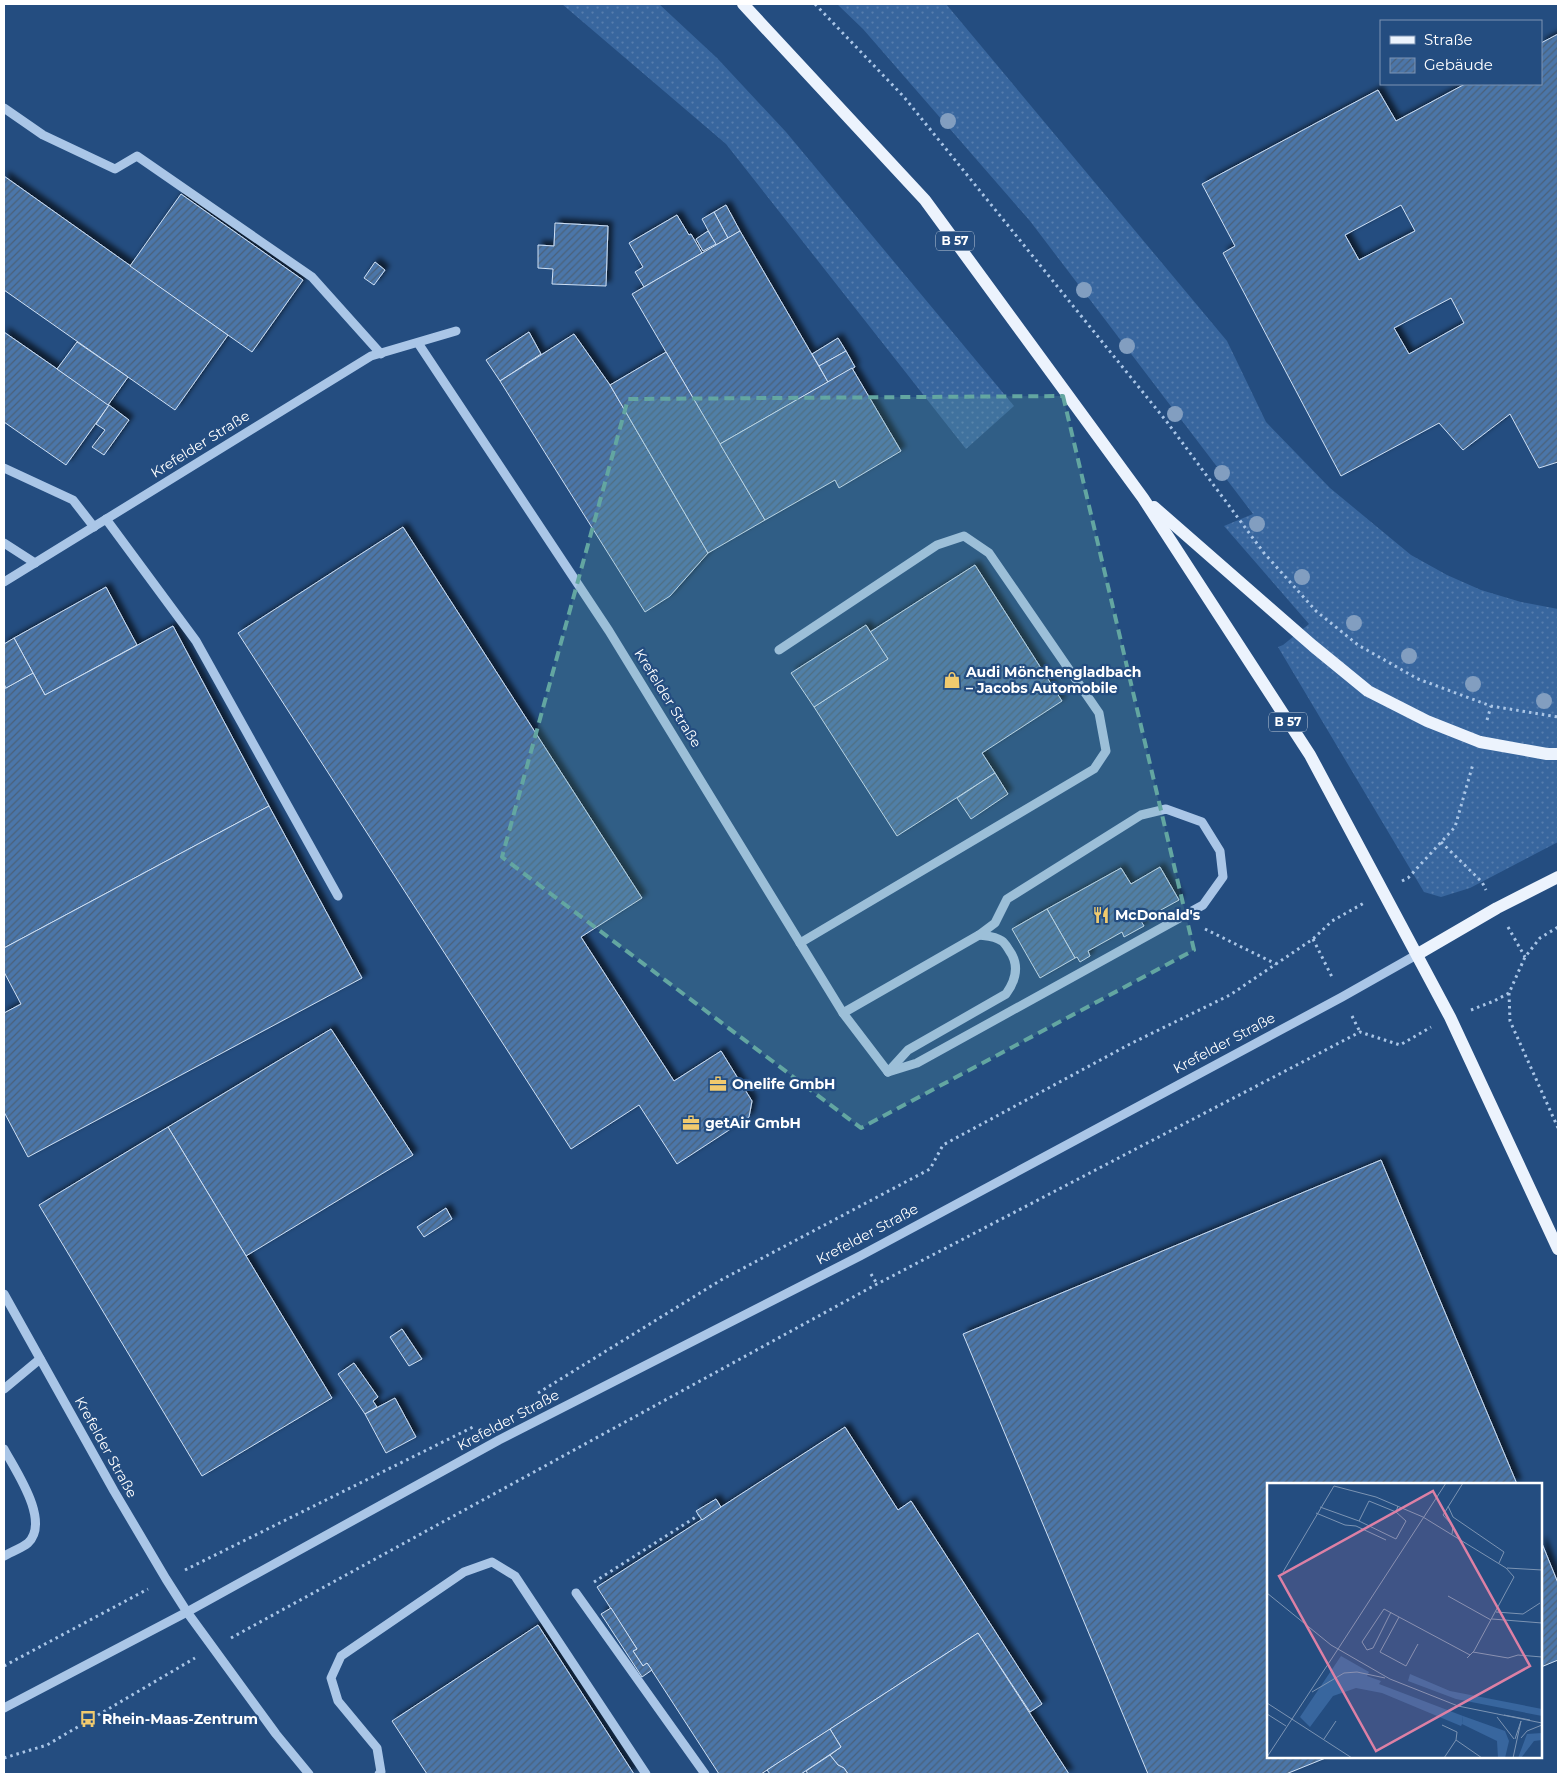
<svg xmlns="http://www.w3.org/2000/svg" width="1562" height="1778" viewBox="0 0 1562 1778" font-family="Montserrat,sans-serif">
<style>
.grass{fill:url(#grass-dots)}
.building{fill:url(#building-hatch);stroke:#cee0f5;fill-rule:evenodd;filter:url(#shadow)}
.lines{fill:none;stroke-linecap:round;stroke-linejoin:round}
.path{stroke:#aac6e7;stroke-width:3;stroke-dasharray:2.5 4;stroke-linecap:butt}
.minor{stroke:#aac6e7;stroke-width:9}
.major{stroke:#ecf3fd;stroke-width:12}
.tree{fill:#829ec0}
.marked{fill:#63a6a1;fill-opacity:0.2;stroke:#63a6a1;stroke-width:4;stroke-dasharray:10 6;stroke-linejoin:round}
.labels{text-anchor:middle;stroke-width:4.5;stroke-linejoin:round;paint-order:stroke}
.shield{fill:#244d80;stroke:#bdcad9;stroke-width:1}
.shield-label{font-size:12px;font-weight:bold;fill:#fff}
.street-label{font-size:14px;fill:#fff;stroke:#244d80}
.poi-label{font-size:14px;font-weight:bold;fill:#fff;stroke:#244d80;text-anchor:start}
.inset-road{fill:none;stroke:#7c94b3;stroke-width:1}
.view{fill:#dd80a5;fill-opacity:0.15;stroke:#dd80a5;stroke-width:2.5}
.inset-edge{fill:none;stroke:#fff;stroke-width:2.5}
</style>
<defs>
<pattern id="grass-dots" width="8" height="8" patternUnits="userSpaceOnUse" patternTransform="scale(1.25)"><rect width="8" height="8" fill="#38669e"/><path d="M2 2h.1M6 6h.1" fill="none" stroke="#567dad" stroke-width="1.8" stroke-linecap="round"/></pattern>
<pattern id="building-hatch" width="6" height="6" patternUnits="userSpaceOnUse" patternTransform="scale(1.25)"><rect width="6" height="6" fill="#4c76a9"/><path d="M-1 1l2-2M0 6l6-6M5 7l2-2" fill="none" stroke="#4c617a"/></pattern>
<filter id="shadow"><feDropShadow dx="4.5" dy="-4.5" stdDeviation="2.5" flood-color="#0009"/></filter>
</defs>
<rect width="100%" height="100%" fill="#244d80"/>
<!-- grass -->
<g class="grass">
<path d="M562,4H659L717,58L786,132L1014,406L966,449L726,144Z"/>
<path d="M837,4H946L1227,341L1266,422L1330,488L1411,555L1447,575L1481,590L1521,602L1558,609V842L1470,888L1441,897L1424,892L1278,647L1283,645L1309,624L1224,526L1253,514L1030,221L863,29Z"/>
</g>
<!-- building -->
<g class="building">
<path d="M1558,34V462L1539,468L1510,414L1463,450L1439,423L1341,476L1223,253L1235,246L1202,184L1378,90L1396,121L1465,84H1541V43ZM1401,205L1415,231L1359,260L1345,235ZM1451,298L1464,323L1409,354L1394,328Z"/>
<path d="M4,176L228,335L175,410L4,290Z"/>
<path d="M181,194L303,280L252,352L130,266Z"/>
<path d="M726,205L740,231L728,238L714,212Z"/>
<path d="M714,212L728,238L716,245L702,219Z"/>
<path d="M677,215L689,235L691,234L702,253L644,287L635,272L643,267L629,243Z"/>
<path d="M555,223L608,226L606,286L552,284L553,269L538,268V245L554,246Z"/>
<path d="M708,231L716,244L703,251L696,239Z"/>
<path d="M740,231L828,382L720,444L632,294Z"/>
<path d="M375,262L385,270L374,285L364,278Z"/>
<path d="M4,332L109,405L66,465L4,422Z"/>
<path d="M529,332L541,354L500,381L486,360Z"/>
<path d="M574,334L610,385L708,553L670,596L645,612L500,381Z"/>
<path d="M838,338L846,351L819,366L812,354Z"/>
<path d="M77,342L128,377L108,405L57,369Z"/>
<path d="M846,351L855,367L828,382L819,366Z"/>
<path d="M666,352L765,520L708,553L610,385Z"/>
<path d="M852,368L901,451L839,488L835,480L765,520L720,444Z"/>
<path d="M109,405L129,420L104,455L92,447L105,430L96,424Z"/>
<path d="M403,527L642,898L581,937L674,1081L721,1051L752,1101L749,1117L677,1164L639,1105L571,1149L238,633Z"/>
<path d="M975,565L1062,701L982,753L995,773L897,836L814,707L888,659L870,632Z"/>
<path d="M106,587L137,645L45,695L14,638Z"/>
<path d="M866,625L888,659L814,707L791,673Z"/>
<path d="M173,626L269,806L4,948V689L33,673L45,695Z"/>
<path d="M14,638L33,673L6,688L4,684V644Z"/>
<path d="M995,773L1008,794L971,819L957,798Z"/>
<path d="M269,806L362,978L28,1157L4,1112V1013L21,1004L4,972V948Z"/>
<path d="M1160,867L1179,900L1141,921L1144,926L1124,937L1122,932L1088,951L1090,956L1080,962L1077,957L1075,958L1047,909L1121,868L1131,884Z"/>
<path d="M1047,909L1075,958L1040,978L1012,929Z"/>
<path d="M331,1029L413,1155L246,1256L168,1127Z"/>
<path d="M168,1127L332,1398L202,1476L39,1205Z"/>
<path d="M1381,1160L1517,1484H1268V1757H1328L1286,1774H1148L963,1334Z"/>
<path d="M446,1208L452,1219L424,1237L417,1227Z"/>
<path d="M402,1329L422,1359L409,1366L390,1337Z"/>
<path d="M354,1363L378,1397L373,1401L377,1407L365,1414L338,1374Z"/>
<path d="M395,1398L416,1437L386,1453L365,1414Z"/>
<path d="M845,1427L898,1510L911,1501L1042,1704L1030,1712L978,1633L761,1774H719L647,1663L643,1666L633,1651L637,1649L597,1587Z"/>
<path d="M716,1499L721,1507L702,1520L696,1511Z"/>
<path d="M1541,1541L1558,1583V1660L1541,1667Z"/>
<path d="M611,1608L637,1649L633,1651L643,1666L647,1663L652,1670L642,1677L601,1614Z"/>
<path d="M538,1625L634,1774H427L392,1721Z"/>
<path d="M978,1633L1069,1774H848L844,1768L838,1765L830,1755L841,1747L830,1729Z"/>
<path d="M830,1729L841,1747L801,1774H770L767,1770Z"/>
<path d="M830,1755L838,1765L844,1768L848,1774H808L806,1771Z"/>
</g>
<g class="lines">
<!-- path -->
<g class="path">
<path d="M815,4L904,97L1167,422L1264,553L1316,611L1358,645L1418,679L1491,706L1558,717"/>
<path d="M1487,720L1491,706"/>
<path d="M1441,842L1482,882L1486,890"/>
<path d="M1402,881L1408,878L1455,827L1473,764"/>
<path d="M1508,927L1525,957"/>
<path d="M1205,929L1276,964"/>
<path d="M1313,939L1333,979"/>
<path d="M1509,993L1510,1021L1558,1128"/>
<path d="M1471,1010L1494,1001L1509,993L1525,957L1540,938L1558,927"/>
<path d="M1352,1016L1360,1032"/>
<path d="M871,1274L877,1284"/>
<path d="M538,1393L721,1280L930,1169L943,1145L1130,1044L1230,995L1313,939L1332,921L1364,903"/>
<path d="M185,1570L475,1426"/>
<path d="M594,1582L699,1515"/>
<path d="M231,1638L877,1284L1360,1032L1400,1045L1431,1027"/>
<path d="M4,1666L148,1589"/>
<path d="M4,1758L47,1745L195,1658"/>
</g>
<!-- minor -->
<g class="minor">
<path d="M4,108L43,135L115,169L137,156L312,277L381,354"/>
<path d="M418,343L609,631L843,1013L888,1072"/>
<path d="M4,468L73,500L94,527"/>
<path d="M106,519L196,641L338,896"/>
<path d="M4,543L35,563"/>
<path d="M4,582L371,356L456,331"/>
<path d="M779,650L937,545L964,536L989,553L1099,713L1106,751L1094,769L800,943"/>
<path d="M843,1013L979,935L995,923L1007,899L1141,815L1166,809L1202,822L1220,851L1223,877L1203,905L917,1063L888,1072"/>
<path d="M888,1072L908,1050L1006,994C1016,980 1020,965 1009,950C1007,947 1005,943 1002,941C995,936 986,936 979,935"/>
<path d="M4,1294L114,1491L166,1579L187,1612L276,1734L309,1774"/>
<path d="M4,1389L40,1359"/>
<path d="M4,1449C15,1470 51,1521 28,1543C22,1548 11,1552 4,1556"/>
<path d="M576,1593L705,1774"/>
<path d="M4,1708L187,1612L499,1440L860,1256L1342,997L1418,954"/>
<path d="M379,1774L381,1772L377,1748L338,1701L331,1678L341,1656L464,1572L492,1562L515,1576L646,1774"/>
</g>
<!-- major -->
<g class="major">
<path d="M743,4L925,200L1143,498L1310,755L1450,1017L1558,1249"/>
<path d="M1154,507L1313,646L1368,691L1427,721L1480,742L1547,754H1558"/>
<path d="M1418,954L1497,908L1558,877"/>
</g>
</g>
<!-- trees -->
<g class="tree">
<circle cx="948" cy="121" r="8"/>
<circle cx="1084" cy="290" r="8"/>
<circle cx="1127" cy="346" r="8"/>
<circle cx="1175" cy="414" r="8"/>
<circle cx="1222" cy="473" r="8"/>
<circle cx="1257" cy="524" r="8"/>
<circle cx="1302" cy="577" r="8"/>
<circle cx="1354" cy="623" r="8"/>
<circle cx="1409" cy="656" r="8"/>
<circle cx="1473" cy="684" r="8"/>
<circle cx="1544" cy="701" r="8"/>
</g>
<!-- marked area -->
<path class="marked" d="M1063,396L1194,950L861,1128L502,857L628,399Z"/>
<!-- icons -->
<defs>
<g id="shop-bare" transform="scale(1.35)"><path d="M-5-2.5h2.3a2.7 3.5 0 0 1 5.4 0H5L5.5 6h-11ZM-1.5-2.5h3a1.5 2.3 0 0 0-3 0Z" fill="#f1ca6e" stroke="#244d80" stroke-width="2.5" paint-order="stroke"/></g>
<g id="restaurant-bare" transform="scale(1.35)"><path d="M-5-6h1v4h1v-4h1v4h1v-4h1v5L-1.5 .5V6h-2V.5L-5-1ZM5-6V6H3V1.5H1.5Q1.5-4 5-6Z" fill="#f1ca6e" stroke="#244d80" stroke-width="2.5" paint-order="stroke"/></g>
<g id="office-bare" transform="scale(1.35)"><path d="M-6-3h4V-5.5h4V-3h4V5H-6ZM-1-4.5V-3h2v-1.5ZM-6 0V1H6V0Z" fill="#f1ca6e" stroke="#244d80" stroke-width="2.5" paint-order="stroke"/></g>
<g id="bus-bare" transform="scale(1.35)"><path d="M-5-6H5V4H4V6H2V4H-2V6H-4V4H-5ZM-3.5-4V0h7V-4ZM-3.5 1.2v1.5H-2V1.2ZM2 1.2v1.5H3.5V1.2Z" fill="#f1ca6e" stroke="#244d80" stroke-width="2.5" paint-order="stroke"/></g>
</defs>
<g fill-rule="evenodd">
<use href="#shop-bare" x="952" y="680"/>
<use href="#restaurant-bare" x="1101" y="915"/>
<use href="#office-bare" x="718" y="1084"/>
<use href="#office-bare" x="691" y="1123"/>
<use href="#bus-bare" x="88" y="1719"/>
</g>
<g class="labels">
<!-- shield labels -->
<g class="shield">
<rect x="936" y="231.5" width="38" height="19" rx="4"/>
<rect x="1269" y="712.5" width="38" height="19" rx="4"/>
</g>
<g class="shield-label">
<text x="955" y="245">B 57</text>
<text x="1288" y="726">B 57</text>
</g>
<!-- street labels -->
<g class="street-label">
<text transform="translate(200 444) rotate(-32)" y="5">Krefelder Straße</text>
<text transform="translate(668 698) rotate(58)" y="5">Krefelder Straße</text>
<text transform="translate(1224 1043) rotate(-28)" y="5">Krefelder Straße</text>
<text transform="translate(867 1234) rotate(-28)" y="5">Krefelder Straße</text>
<text transform="translate(508 1420) rotate(-28)" y="5">Krefelder Straße</text>
<text transform="translate(106 1447) rotate(61)" y="5">Krefelder Straße</text>
</g>
<!-- poi labels -->
<g class="poi-label">
<text x="966" y="677">Audi Mönchengladbach<tspan x="966" dy="16">– Jacobs Automobile</tspan></text>
<text x="1115" y="920">McDonald's</text>
<text x="732" y="1089">Onelife GmbH</text>
<text x="705" y="1128">getAir GmbH</text>
<text x="102" y="1724">Rhein-Maas-Zentrum</text>
</g>
</g>
<!-- overview -->
<g transform="translate(1267 1483)">
<rect width="275" height="275" fill="#244d80"/>
<path d="M74,173L102,189L100,193L114,198L112,201L196,233L195,241L194,243L115,210L89,205L66,213L43,244L33,234ZM143,191L183,208L275,226V233L189,216L141,198Z" fill="#38669e"/>
<path d="M196,233L238,248L242,258L238,275H231L230,258L195,241ZM275,250V257L267,258L254,275H251L260,251Z" fill="#38669e"/>
<path class="inset-road" d="M181,23L186,34L237,69L232,80M53,24L92,38L129,56L139,38L129,29L131,23M49,30L78,42L89,43L119,57M92,38L102,18L129,29M185,51L186,43L176,32L196,0M240,85L275,87M16,89L67,3L109,14L156,34L239,85L247,94L207,168L200,175M0,110L64,162L123,196L191,223L275,240M181,113L224,137M117,126L95,159L100,167L106,165L124,129M117,126L203,172M229,129L256,131L273,120M132,134L113,169L139,183L151,161M225,136L275,140M71,166L179,0M206,169L241,175L251,172L275,174M45,209L77,190L90,189L118,195M0,220L85,275M0,231L19,243M237,232L263,237M230,234L247,256M175,242L190,249L189,257M254,255L260,248L275,242M57,256L69,238M248,256L254,238M0,274L71,166M177,275L189,257L215,275M246,275L254,238"/>
<path class="view" d="M166,8L263,183L109,268L12,93Z"/>
<rect width="275" height="275" class="inset-edge"/>
</g>
<!-- border -->
<rect width="1562" height="1778" fill="none" stroke="#ffffff" stroke-width="10"/>
<!-- legend -->
<rect x="1380" y="20" width="162" height="65" fill="#244d80" stroke="#7c94b3"/>
<rect x="1390" y="36" width="25" height="8" fill="#ecf3fd" stroke="#7c94b3"/>
<text x="1424" y="45" font-size="15" fill="#ffffff">Straße</text>
<rect x="1390" y="58" width="25" height="15" fill="url(#building-hatch)" stroke="#7c94b3"/>
<text x="1424" y="70" font-size="15" fill="#ffffff">Gebäude</text>
</svg>
